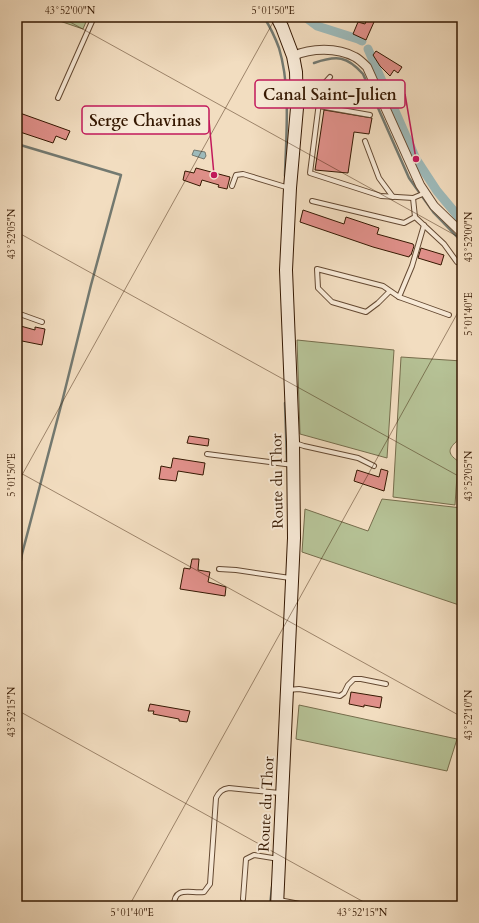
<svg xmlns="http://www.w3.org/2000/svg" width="479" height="923" viewBox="0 0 479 923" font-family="Cardo,serif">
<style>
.green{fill:#b6c296;stroke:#766d4c}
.water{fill:#9dbaba;stroke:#737970}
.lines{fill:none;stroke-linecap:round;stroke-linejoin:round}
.stream{stroke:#737970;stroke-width:2.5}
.canal{stroke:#9dbaba;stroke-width:9}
.building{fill:#e0908a;stroke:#351802}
.lane-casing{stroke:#644932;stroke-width:6}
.street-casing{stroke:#644932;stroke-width:10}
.secondary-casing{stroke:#351802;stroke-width:14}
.lane{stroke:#f7e9d6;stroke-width:4}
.street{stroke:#f7e9d6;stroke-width:8}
.secondary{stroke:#f7e9d6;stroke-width:12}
.ticks{fill:none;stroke:#351802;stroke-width:1;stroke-opacity:0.45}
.labels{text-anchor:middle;stroke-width:4;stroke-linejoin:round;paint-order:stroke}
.street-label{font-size:15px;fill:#351802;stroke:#f7e9d6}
.leader{fill:none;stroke:#c2185b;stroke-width:1.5}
.callout-dot{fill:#c2185b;stroke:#f7e9d6;stroke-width:1.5}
.callout{fill:#f7e9d6;stroke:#c2185b;stroke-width:1.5}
.callout-label{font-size:16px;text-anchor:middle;font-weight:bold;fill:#351802}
.neatline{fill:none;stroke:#351802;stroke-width:1.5}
.ticks-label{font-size:10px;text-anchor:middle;fill:#351802}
</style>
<rect width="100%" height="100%" fill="#f2ddc0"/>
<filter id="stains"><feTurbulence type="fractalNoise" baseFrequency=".005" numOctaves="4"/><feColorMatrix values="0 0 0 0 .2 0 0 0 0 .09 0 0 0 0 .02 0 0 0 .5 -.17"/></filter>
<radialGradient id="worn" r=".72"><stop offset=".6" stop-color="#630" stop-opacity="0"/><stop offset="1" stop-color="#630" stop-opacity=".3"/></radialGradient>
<!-- green -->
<g class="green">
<path d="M48,17H88L83,29Z"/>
<path d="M297,340L394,350L387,458L300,434Z"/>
<path d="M401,357L462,361L458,440C449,448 446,453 458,461L455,505L393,497Z"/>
<path d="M382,499L462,508V606L302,552L305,509L368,531Z"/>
<path d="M299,705L457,739L447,771L296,739Z"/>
</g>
<!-- water -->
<path class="water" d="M194,150L205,152L206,156L204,159L192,155Z"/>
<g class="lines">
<!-- stream -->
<g class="stream">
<path d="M264,17C270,27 275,37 279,48C291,88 286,134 285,176"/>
<path d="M314,63C337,55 347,56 363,74L409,178L434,213L462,242"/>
<path d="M17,144L121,175L91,285L63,398L22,554L17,585"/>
<path d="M285,403L287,462"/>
<path d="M270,906L272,887"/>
</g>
<!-- canal -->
<g class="canal">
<path d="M305,17L317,26L358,39L362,41"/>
<path d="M368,49L416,159L437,191L462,221"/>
</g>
</g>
<!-- building -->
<g class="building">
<path d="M367,19L374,22L366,40L353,34L358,22L365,24Z"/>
<path d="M376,51L402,67L398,73L394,70L390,76L380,66L373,55Z"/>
<path d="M324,110L372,118L369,134L354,132L348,173L315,170Z"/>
<path d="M17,112L70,131L66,140L56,136L53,143L17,131Z"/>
<path d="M196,168L230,177L227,189L218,187L219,185L202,180L200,186L183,180L185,171L194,173Z"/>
<path d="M303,210L344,224L346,217L379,228L377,234L413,244L414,246L411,255H410L409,257L373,247L300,222Z"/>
<path d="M421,248L444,255L441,265L418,258Z"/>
<path d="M17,325L35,330V327L45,329L42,345L17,340Z"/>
<path d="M189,436L209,439L208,446L187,443Z"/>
<path d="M173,458L205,463L203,475L178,471L176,481L159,479L161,466L171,468Z"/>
<path d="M381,469L388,471L384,491L354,481L357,470L379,477Z"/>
<path d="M192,559H199L198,570L210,572L208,582L226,587L225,596L180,589L184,568L190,569Z"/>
<path d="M351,692L382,697L380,708L364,705V707L349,704Z"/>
<path d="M150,704L190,711L187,722L179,721V719L153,714L154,711H148Z"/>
</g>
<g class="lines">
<!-- lane casing -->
<g class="lane-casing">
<g id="lane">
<path d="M330,77L321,87L310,173L381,196L413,198L425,193"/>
<path d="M58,98L94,17"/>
<path d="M319,106L370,115"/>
<path d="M365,141L379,178L393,197"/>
<path d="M232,186L236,175L243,174L289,188"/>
<path d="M413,198L415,217L444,244L457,262"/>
<path d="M312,201L404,223L415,217"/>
<path d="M390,291L378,303L366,312L332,302L318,288L317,269L383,286L399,297L412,266L424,225"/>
<path d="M399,297L449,315"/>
<path d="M17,313L42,322"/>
<path d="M295,443L304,446L358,458L374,466"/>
<path d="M207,454L293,465"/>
<path d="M219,569L236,570L290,578"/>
<path d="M288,690L299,689L340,696L344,693L348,685L354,679H361L386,684"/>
<path d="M243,899L246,859L254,855L279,859"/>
<path d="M279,900L310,906"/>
<path d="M174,906C174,885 191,894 204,892L210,884L216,798C219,792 222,789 229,788L280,793"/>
</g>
</g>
<!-- street casing -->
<g class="street-casing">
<path id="street" d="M293,56C311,48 337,47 355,57C359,59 363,63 367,67L420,185L434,206L462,233"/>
</g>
<!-- secondary casing -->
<g class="secondary-casing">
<path id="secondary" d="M277,906L294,538L293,442L286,270L290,188L297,108L296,72L293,56L282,27L277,17"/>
</g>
<!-- lane -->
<use href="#lane" class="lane"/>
<!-- street -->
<use href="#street" class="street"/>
<!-- secondary -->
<use href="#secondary" class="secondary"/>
</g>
<!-- ticks -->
<path class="ticks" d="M61,17L462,239M17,232L462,478M17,471L462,717M17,484L276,17M17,710L371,906M129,906L462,305"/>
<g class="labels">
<!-- street labels -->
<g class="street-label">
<text transform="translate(277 481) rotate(-91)" y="5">Route du Thor</text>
<text transform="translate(266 804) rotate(-87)" y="5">Route du Thor</text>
</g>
</g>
<!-- callouts -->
<path class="leader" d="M416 159L405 94M214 175L209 120"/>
<g class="callout-dot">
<circle cx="416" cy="159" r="4"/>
<circle cx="214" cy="175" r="4"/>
</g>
<g class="callout">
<rect x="255" y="80" width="150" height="28" rx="4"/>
<rect x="82" y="106" width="127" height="28" rx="4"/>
</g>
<g class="callout-label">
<text x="330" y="100">Canal Saint-Julien</text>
<text x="145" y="126">Serge Chavinas</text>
</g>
<!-- margin -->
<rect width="479" height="923" fill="none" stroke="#f2ddc0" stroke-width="44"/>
<rect x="22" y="22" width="435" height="879" class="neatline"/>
<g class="ticks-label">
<text x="70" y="14">43°52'00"N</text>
<text x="273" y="14">5°01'50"E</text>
<text transform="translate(11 234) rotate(-90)" y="4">43°52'05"N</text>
<text transform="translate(468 237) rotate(-90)" y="4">43°52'00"N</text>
<text transform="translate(468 314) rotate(-90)" y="4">5°01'40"E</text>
<text transform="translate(11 475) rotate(-90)" y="4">5°01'50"E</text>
<text transform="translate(468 476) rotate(-90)" y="4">43°52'05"N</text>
<text transform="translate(11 712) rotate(-90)" y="4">43°52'15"N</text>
<text transform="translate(468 715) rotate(-90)" y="4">43°52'10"N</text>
<text x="132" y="916">5°01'40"E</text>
<text x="362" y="916">43°52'15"N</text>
</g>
<rect width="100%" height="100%" filter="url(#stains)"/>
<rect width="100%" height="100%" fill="url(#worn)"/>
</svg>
